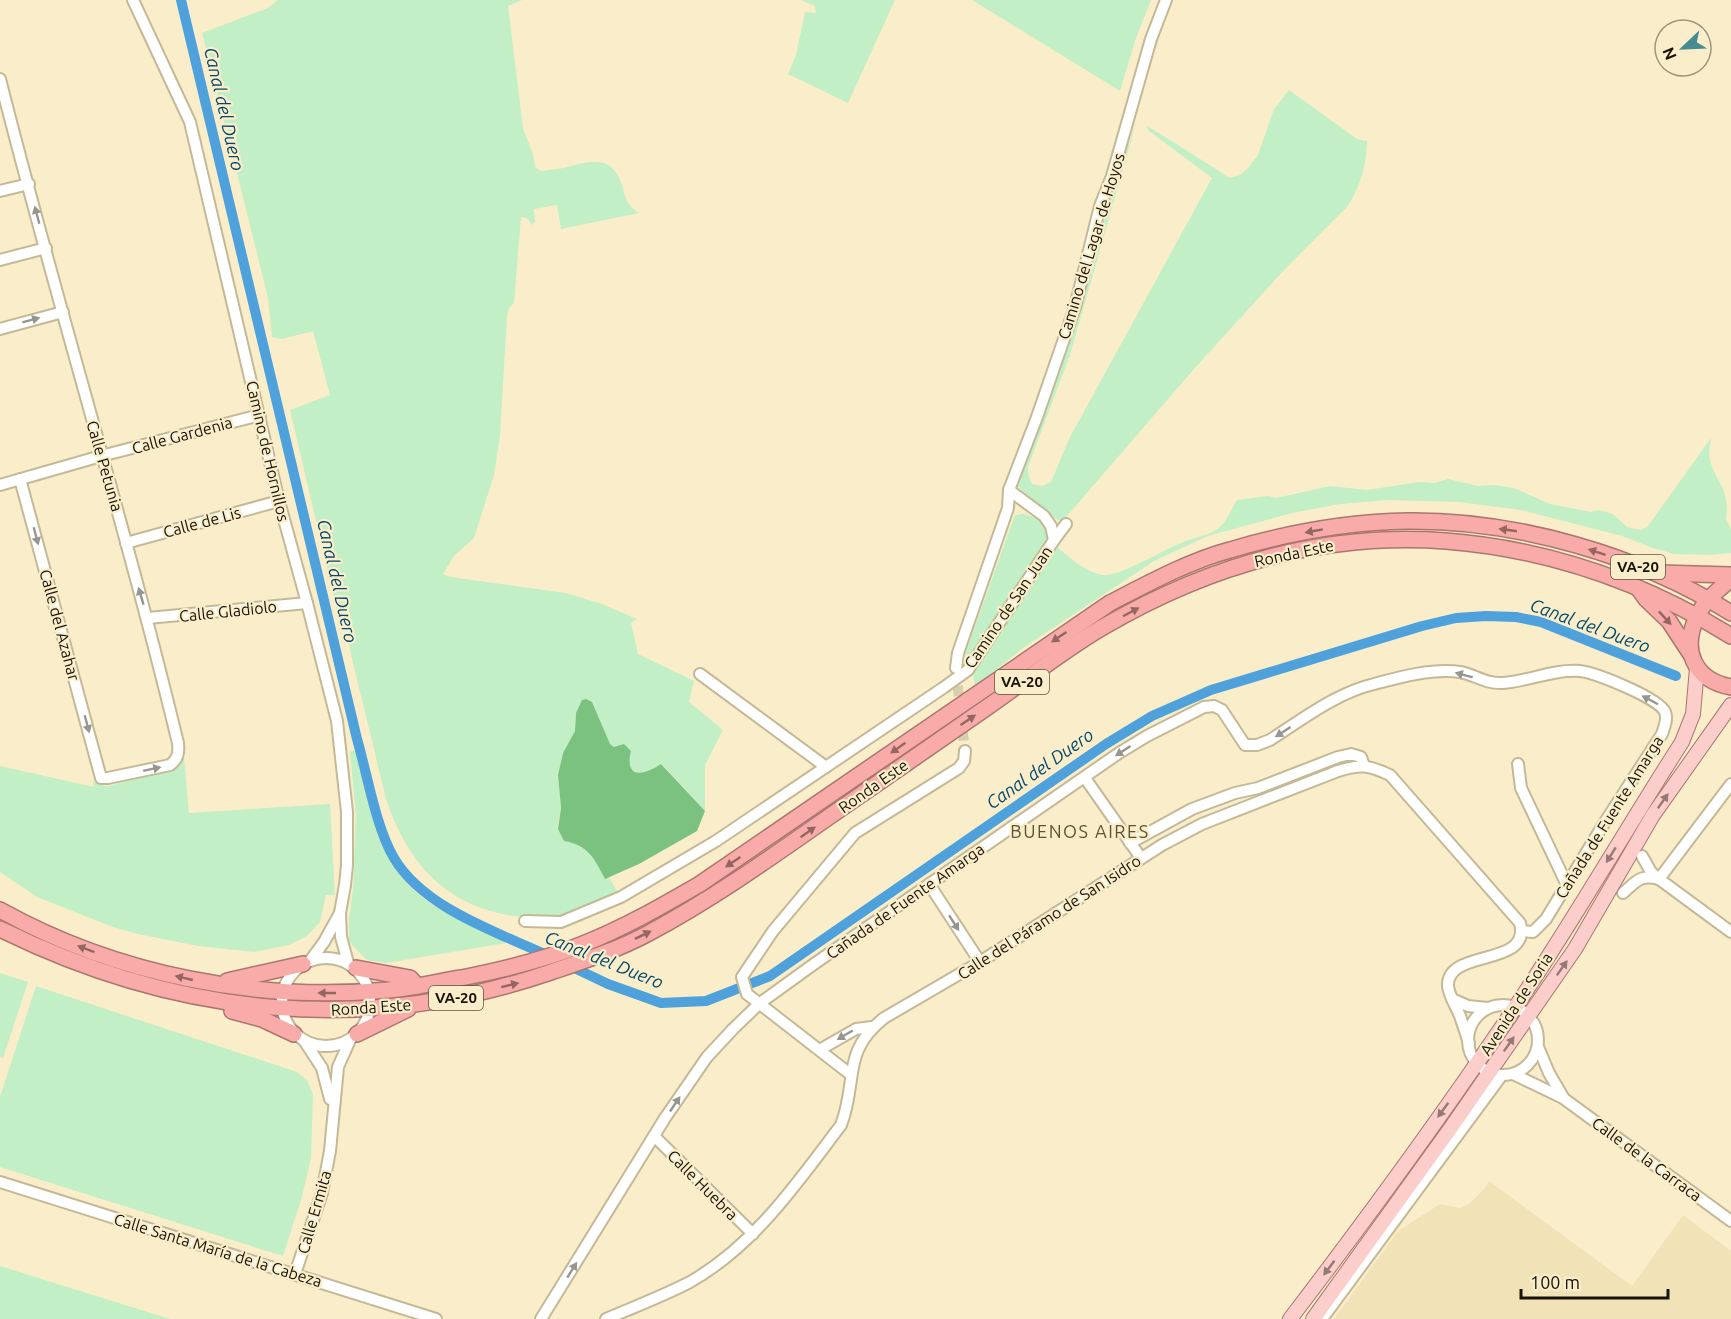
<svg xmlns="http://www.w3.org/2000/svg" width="1731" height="1319" viewBox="0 0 1731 1319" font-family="Ubuntu,sans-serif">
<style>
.built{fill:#f1e2b7}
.green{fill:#c2efc5}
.forest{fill:#7bc281}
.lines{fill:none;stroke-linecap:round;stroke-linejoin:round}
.canal{stroke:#4ea1da;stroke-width:10}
.minor-tunnel{stroke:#d8cdad;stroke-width:10;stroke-dasharray:10 5;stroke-linecap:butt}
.minor-casing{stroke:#c4b996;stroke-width:14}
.major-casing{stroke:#aa7670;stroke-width:16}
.highway-casing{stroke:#aa7670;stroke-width:18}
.minor{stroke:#fff;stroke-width:10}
.major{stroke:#fbcdcb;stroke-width:14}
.highway{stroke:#f8aba9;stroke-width:15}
.oneway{fill:#97958f}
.oneway2{fill:#936760}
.oneway3{fill:#957973}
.labels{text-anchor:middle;stroke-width:4.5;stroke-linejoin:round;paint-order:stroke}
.shield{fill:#faeeca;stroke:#5c5542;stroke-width:1.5}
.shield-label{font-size:15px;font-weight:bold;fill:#181307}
.street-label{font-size:16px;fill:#181307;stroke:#faeeca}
.water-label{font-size:18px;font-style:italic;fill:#02476d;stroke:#faeeca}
.neighbourhood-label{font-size:18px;letter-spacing:1.5px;fill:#5d5333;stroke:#faeeca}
</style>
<rect width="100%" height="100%" fill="#faeeca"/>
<!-- built -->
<path class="built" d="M1489,1181L1632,1286L1683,1215L1731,1251V1319H1334L1398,1231L1440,1204L1460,1208L1469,1204L1485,1188Z"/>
<!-- green -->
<g class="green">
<path d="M278,0H522L508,6L523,128L533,154L535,167L541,171C549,170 557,169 564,168C587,162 610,153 621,182C626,198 625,203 639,213L561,229L557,205L534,209L535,222L532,225L527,218L521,217L514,303L509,308L507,316L500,436L494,475L474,538L454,556L443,574L451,577L566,593L602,604L637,619L631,623L638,654L694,681L689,702L723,730L705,765V811L662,764C651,771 641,777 630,768L606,739L592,702L576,713L575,731L563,753L558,775L561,808L558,825L575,843L593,855L605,878L609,877L618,893C601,900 575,914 558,918C545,921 526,918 513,916C445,906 407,862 386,799L341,613L337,611L290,410L330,395L313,331L282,339L272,337L268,298L202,33L268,8Z"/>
<path d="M801,0H895L848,103L788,74L796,55L805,12L816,13L815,6Z"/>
<path d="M972,0H1151L1136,38L1120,91Z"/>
<path d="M1289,90L1357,139L1367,141C1366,166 1361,186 1347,207L1286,268L1194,369L1067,516L1060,521L1054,518L1018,487V484L1056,377L1109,201L1137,120L1070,355L1028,467V474L1032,484L1042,486L1051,482L1070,437L1212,178L1149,131L1146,125L1230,178L1240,175L1248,168L1258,155L1274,109Z"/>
<path d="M1711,438C1711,442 1709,448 1709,452C1711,481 1731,483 1726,520L1731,529V553L1710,555L1674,554L1653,548L1622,536L1521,510L1459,502L1388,500L1340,504L1292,513L1208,536L1154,561L1026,646L975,686L972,668L1056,546C1069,557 1086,573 1104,575C1121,576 1163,550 1181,543C1192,538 1206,536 1216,530C1227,523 1230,510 1237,500L1268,496L1276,498L1330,486L1367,490L1419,482L1435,483L1448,479L1478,486L1493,485L1514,488L1550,504L1591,512L1599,510L1607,512L1614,515L1627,527L1641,530L1648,526Z"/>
<path d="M1023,514C1037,517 1051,525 1047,541L973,657L965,654L1015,515Z"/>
<path d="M355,750C373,816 378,877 446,912C463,920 495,928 506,943L386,963L367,960L352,945L349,940V919L353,889L356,815L350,752Z"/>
<path d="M184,757L189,813L330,804L335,895H326L320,922L307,936L289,945L254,952L198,946L138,934L113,927L37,897L0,872V766L94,787L93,781L100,785L108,786L176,769L181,764Z"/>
<path d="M0,973L28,982L3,1058L0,1057Z"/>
<path d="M36,986L297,1072L307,1080L313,1094L311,1158L302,1197L283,1256L0,1167V1097Z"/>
<path d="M0,1266L170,1319H0Z"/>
</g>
<!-- forest -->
<path class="forest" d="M586,699L592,702L610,744L614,747L624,744L631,751C624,779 644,776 661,764L705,811L697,831L639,864L605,879C595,859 588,845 564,841L558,829L561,808L558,775L563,753L575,731L576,713L582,700Z"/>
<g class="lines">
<!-- canal -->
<g class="canal">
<path d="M181,0L357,739C367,773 376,828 394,858C424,909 500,933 551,957"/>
<path d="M568,965L608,984L661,1003L706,1001L770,976L1106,744L1152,716L1211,690L1422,626L1456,618L1486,616L1516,617L1541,622L1676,676"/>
</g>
<!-- minor-tunnel -->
<path class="minor-tunnel" d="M956,671L965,751"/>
<!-- minor casing -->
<g class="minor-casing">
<g id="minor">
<path d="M133,0L190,122L279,501L307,603L337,721L347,812V865L345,885L340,913L324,942L310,961"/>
<path d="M0,79C56,301 124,520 178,743C179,753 178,759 170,765L108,778H101L20,479"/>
<path d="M0,191L29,184"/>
<path d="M0,260L46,248"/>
<path d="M0,329L63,312"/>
<path d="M0,485L101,456L260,415"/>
<path d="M1009,490L1044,516L1051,526L1054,540"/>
<path d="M126,543L279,501"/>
<path d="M148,618L307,603"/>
<path d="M956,668L958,653L1008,508L1009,490L1037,417L1075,307L1100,206L1112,176L1151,39L1166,0"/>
<path d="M700,674L826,767"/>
<path d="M1518,764L1521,788L1567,885"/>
<path d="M1085,778L1141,858"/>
<path d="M1130,843L1192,809L1235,793L1258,788L1338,757L1351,754L1361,757L1364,766"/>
<path d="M1642,856L1651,872L1659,879L1731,932"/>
<path d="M1659,879L1731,784"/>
<path d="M929,884L980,962"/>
<path d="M1623,893C1637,881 1640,874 1659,879"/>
<path d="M340,913L341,937L348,963"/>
<path d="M525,921L561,922L621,897L716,841L943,688L968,670L1054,540L1066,524"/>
<circle cx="326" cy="1002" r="44"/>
<path d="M1452,999L1468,1006L1488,1008"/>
<circle cx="1503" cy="1040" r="35"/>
<path d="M305,1042L322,1068L330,1099"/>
<path d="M1538,1047L1549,1073L1563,1097"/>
<path d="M821,1049L856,1029L872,1027"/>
<path d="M850,1074L747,994L742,977L773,931L855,833L959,768L964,761L965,751"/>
<path d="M1513,1074L1563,1098L1731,1221"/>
<path d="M654,1136L753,1234"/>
<path d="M0,1182L436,1319"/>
<path d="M295,1274L322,1193L330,1151L338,1067L350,1040"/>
<path d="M541,1319L665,1118L707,1057L733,1029L760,1003L814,964L1119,753L1147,736L1204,707L1214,706L1222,710L1245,745H1257L1270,740C1303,719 1336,693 1374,684C1400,677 1433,668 1460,672C1476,675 1485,684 1503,683C1529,681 1554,669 1580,671C1596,673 1659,698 1665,712C1668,719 1664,728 1662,734L1605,822L1546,919L1533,932L1522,931"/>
<path d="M606,1319C634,1307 663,1296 690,1282C755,1245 797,1183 841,1125C858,1081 841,1052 884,1018L980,962L1162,845L1202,824L1338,771C1361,764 1368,765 1390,775L1520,923C1532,968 1446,948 1448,986C1449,996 1456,1006 1460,1016C1463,1025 1466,1034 1469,1043"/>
<path d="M1322,1319L1502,1075"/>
</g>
</g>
<!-- major casing -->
<g class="major-casing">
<g id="major">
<path d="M1290,1319C1368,1217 1444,1113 1516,1006C1574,920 1626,829 1682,742L1693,714L1697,668"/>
<path d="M1313,1319L1450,1129L1575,949L1653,815L1731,705"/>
</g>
</g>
<!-- highway casing -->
<g class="highway-casing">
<g id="highway">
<path d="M1659,573L1731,575"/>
<path d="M1731,579C1718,590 1703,602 1697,617C1681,650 1694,680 1731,687"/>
<path d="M1638,588L1646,599L1669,621L1690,653"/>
<path d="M0,910C117,975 257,1002 389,990C414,988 437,982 461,978C502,970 544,960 583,944C624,928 662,906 700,884L1110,603C1147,584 1189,561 1230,550C1287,533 1348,522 1408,521C1517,520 1639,555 1731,613"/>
<path d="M0,929C176,1016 363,1036 551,972C583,961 617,950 647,934C709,901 766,861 823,821C877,783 932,746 986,708C1025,681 1062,651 1103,627C1209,565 1323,532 1446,541C1548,549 1645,583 1731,636"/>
<path d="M356,968L410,978L417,986"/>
<path d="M227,981L303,964"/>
<path d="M232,1011L262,1019L294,1034"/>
<path d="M357,1034L408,1009"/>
</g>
</g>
<!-- minor -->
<use href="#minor" class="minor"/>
<!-- major -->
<use href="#major" class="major"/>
<!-- highway -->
<use href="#highway" class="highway"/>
</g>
<!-- one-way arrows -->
<defs><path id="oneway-solid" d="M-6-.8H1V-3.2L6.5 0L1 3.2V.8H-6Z" transform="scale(1.5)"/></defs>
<g class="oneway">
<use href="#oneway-solid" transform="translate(37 215) rotate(-105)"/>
<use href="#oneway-solid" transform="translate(31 320) rotate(-15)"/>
<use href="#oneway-solid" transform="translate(36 536) rotate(75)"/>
<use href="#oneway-solid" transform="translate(141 596) rotate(-106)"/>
<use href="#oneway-solid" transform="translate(1464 675) rotate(-165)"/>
<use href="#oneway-solid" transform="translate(1650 700) rotate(-152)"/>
<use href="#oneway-solid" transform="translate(87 724) rotate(75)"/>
<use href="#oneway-solid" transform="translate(1283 732) rotate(147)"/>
<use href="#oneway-solid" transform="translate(1123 751) rotate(147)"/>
<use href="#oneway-solid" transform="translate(152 769) rotate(-12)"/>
<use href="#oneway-solid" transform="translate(954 923) rotate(57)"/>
<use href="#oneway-solid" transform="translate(845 1035) rotate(150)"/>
<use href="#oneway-solid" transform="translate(675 1104) rotate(-56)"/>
<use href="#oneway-solid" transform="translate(572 1270) rotate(-58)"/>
</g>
<g class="oneway2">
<use href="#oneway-solid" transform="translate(1508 530) rotate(-172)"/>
<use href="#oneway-solid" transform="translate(1314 531) rotate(170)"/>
<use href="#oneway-solid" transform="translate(1597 552) rotate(-162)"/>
<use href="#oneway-solid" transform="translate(1131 612) rotate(-28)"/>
<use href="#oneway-solid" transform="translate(1665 618) rotate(47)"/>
<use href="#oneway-solid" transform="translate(1059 637) rotate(146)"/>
<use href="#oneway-solid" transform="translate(968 720) rotate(-34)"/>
<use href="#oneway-solid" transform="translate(898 748) rotate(145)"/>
<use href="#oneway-solid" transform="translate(808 832) rotate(-35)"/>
<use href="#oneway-solid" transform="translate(733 862) rotate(146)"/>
<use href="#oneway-solid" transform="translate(643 935) rotate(-26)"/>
<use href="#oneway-solid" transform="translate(86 949) rotate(-159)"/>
<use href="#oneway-solid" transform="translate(184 978) rotate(-167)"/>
<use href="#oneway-solid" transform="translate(510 985) rotate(-14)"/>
<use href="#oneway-solid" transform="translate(327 993) rotate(180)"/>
</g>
<g class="oneway3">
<use href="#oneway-solid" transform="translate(1663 801) rotate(-55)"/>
<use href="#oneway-solid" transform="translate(1611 855) rotate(122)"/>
<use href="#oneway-solid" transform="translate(1562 968) rotate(-55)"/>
<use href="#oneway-solid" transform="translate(1509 1044) rotate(-55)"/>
<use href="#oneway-solid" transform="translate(1443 1110) rotate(126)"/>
<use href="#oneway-solid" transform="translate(1329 1268) rotate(127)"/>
</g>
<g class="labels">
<!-- shield labels -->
<g class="shield">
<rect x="1611" y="555" width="54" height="24" rx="4.5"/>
<rect x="995" y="670" width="54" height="24" rx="4.5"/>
<rect x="429" y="986" width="54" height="24" rx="4.5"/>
</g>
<g class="shield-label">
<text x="1638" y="572">VA-20</text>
<text x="1022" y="687">VA-20</text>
<text x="456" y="1003">VA-20</text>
</g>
<!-- street labels -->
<g class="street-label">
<text transform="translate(1091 246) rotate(-73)" y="6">Camino del Lagar de Hoyos</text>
<text transform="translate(182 435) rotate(-15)" y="6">Calle Gardenia</text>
<text transform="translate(268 451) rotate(77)" y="6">Camino de Hornillos</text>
<text transform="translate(105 466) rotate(74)" y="6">Calle Petunia</text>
<text transform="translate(202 522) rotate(-15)" y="6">Calle de Lis</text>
<text transform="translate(1294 553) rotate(-12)" y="6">Ronda Este</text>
<text transform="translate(1008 607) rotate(-56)" y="6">Camino de San Juan</text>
<text transform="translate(228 611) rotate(-6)" y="6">Calle Gladiolo</text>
<text transform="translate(60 625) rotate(75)" y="6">Calle del Azahar</text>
<text transform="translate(873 786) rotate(-35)" y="6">Ronda Este</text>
<text transform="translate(1609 817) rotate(-58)" y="6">Cañada de Fuente Amarga</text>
<text transform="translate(905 901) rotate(-35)" y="6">Cañada de Fuente Amarga</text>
<text transform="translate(1049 917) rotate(-33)" y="6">Calle del Páramo de San Isidro</text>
<text transform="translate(1516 1004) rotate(-57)" y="6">Avenida de Soria</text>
<text transform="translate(371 1007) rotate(-4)" y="6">Ronda Este</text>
<text transform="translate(1647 1159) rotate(36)" y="6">Calle de la Carraca</text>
<text transform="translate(703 1185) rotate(45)" y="6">Calle Huebra</text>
<text transform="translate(314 1212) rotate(-74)" y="6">Calle Ermita</text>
<text transform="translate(218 1250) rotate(17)" y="6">Calle Santa María de la Cabeza</text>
</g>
<!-- water labels -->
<g class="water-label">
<text transform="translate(224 109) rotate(77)" y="6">Canal del Duero</text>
<text transform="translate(337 581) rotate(77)" y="6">Canal del Duero</text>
<text transform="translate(1590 626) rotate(20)" y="6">Canal del Duero</text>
<text transform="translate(1040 769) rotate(-35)" y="6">Canal del Duero</text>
<text transform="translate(604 960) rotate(22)" y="6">Canal del Duero</text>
</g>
<!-- neighbourhood labels -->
<g class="neighbourhood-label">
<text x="1080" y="838">BUENOS AIRES</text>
</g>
</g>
<!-- north arrow -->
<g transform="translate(1683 48) rotate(247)"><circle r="28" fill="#faeeca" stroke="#a0967c" stroke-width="1.5"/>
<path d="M0-4.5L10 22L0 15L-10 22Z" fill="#458c93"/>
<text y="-9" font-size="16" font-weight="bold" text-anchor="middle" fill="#181307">N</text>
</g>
<!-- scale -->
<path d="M1521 1289v9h147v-9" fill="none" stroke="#181307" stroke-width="3"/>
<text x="1530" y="1289" font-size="18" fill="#181307" stroke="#faeeca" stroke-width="4.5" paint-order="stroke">100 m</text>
</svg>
